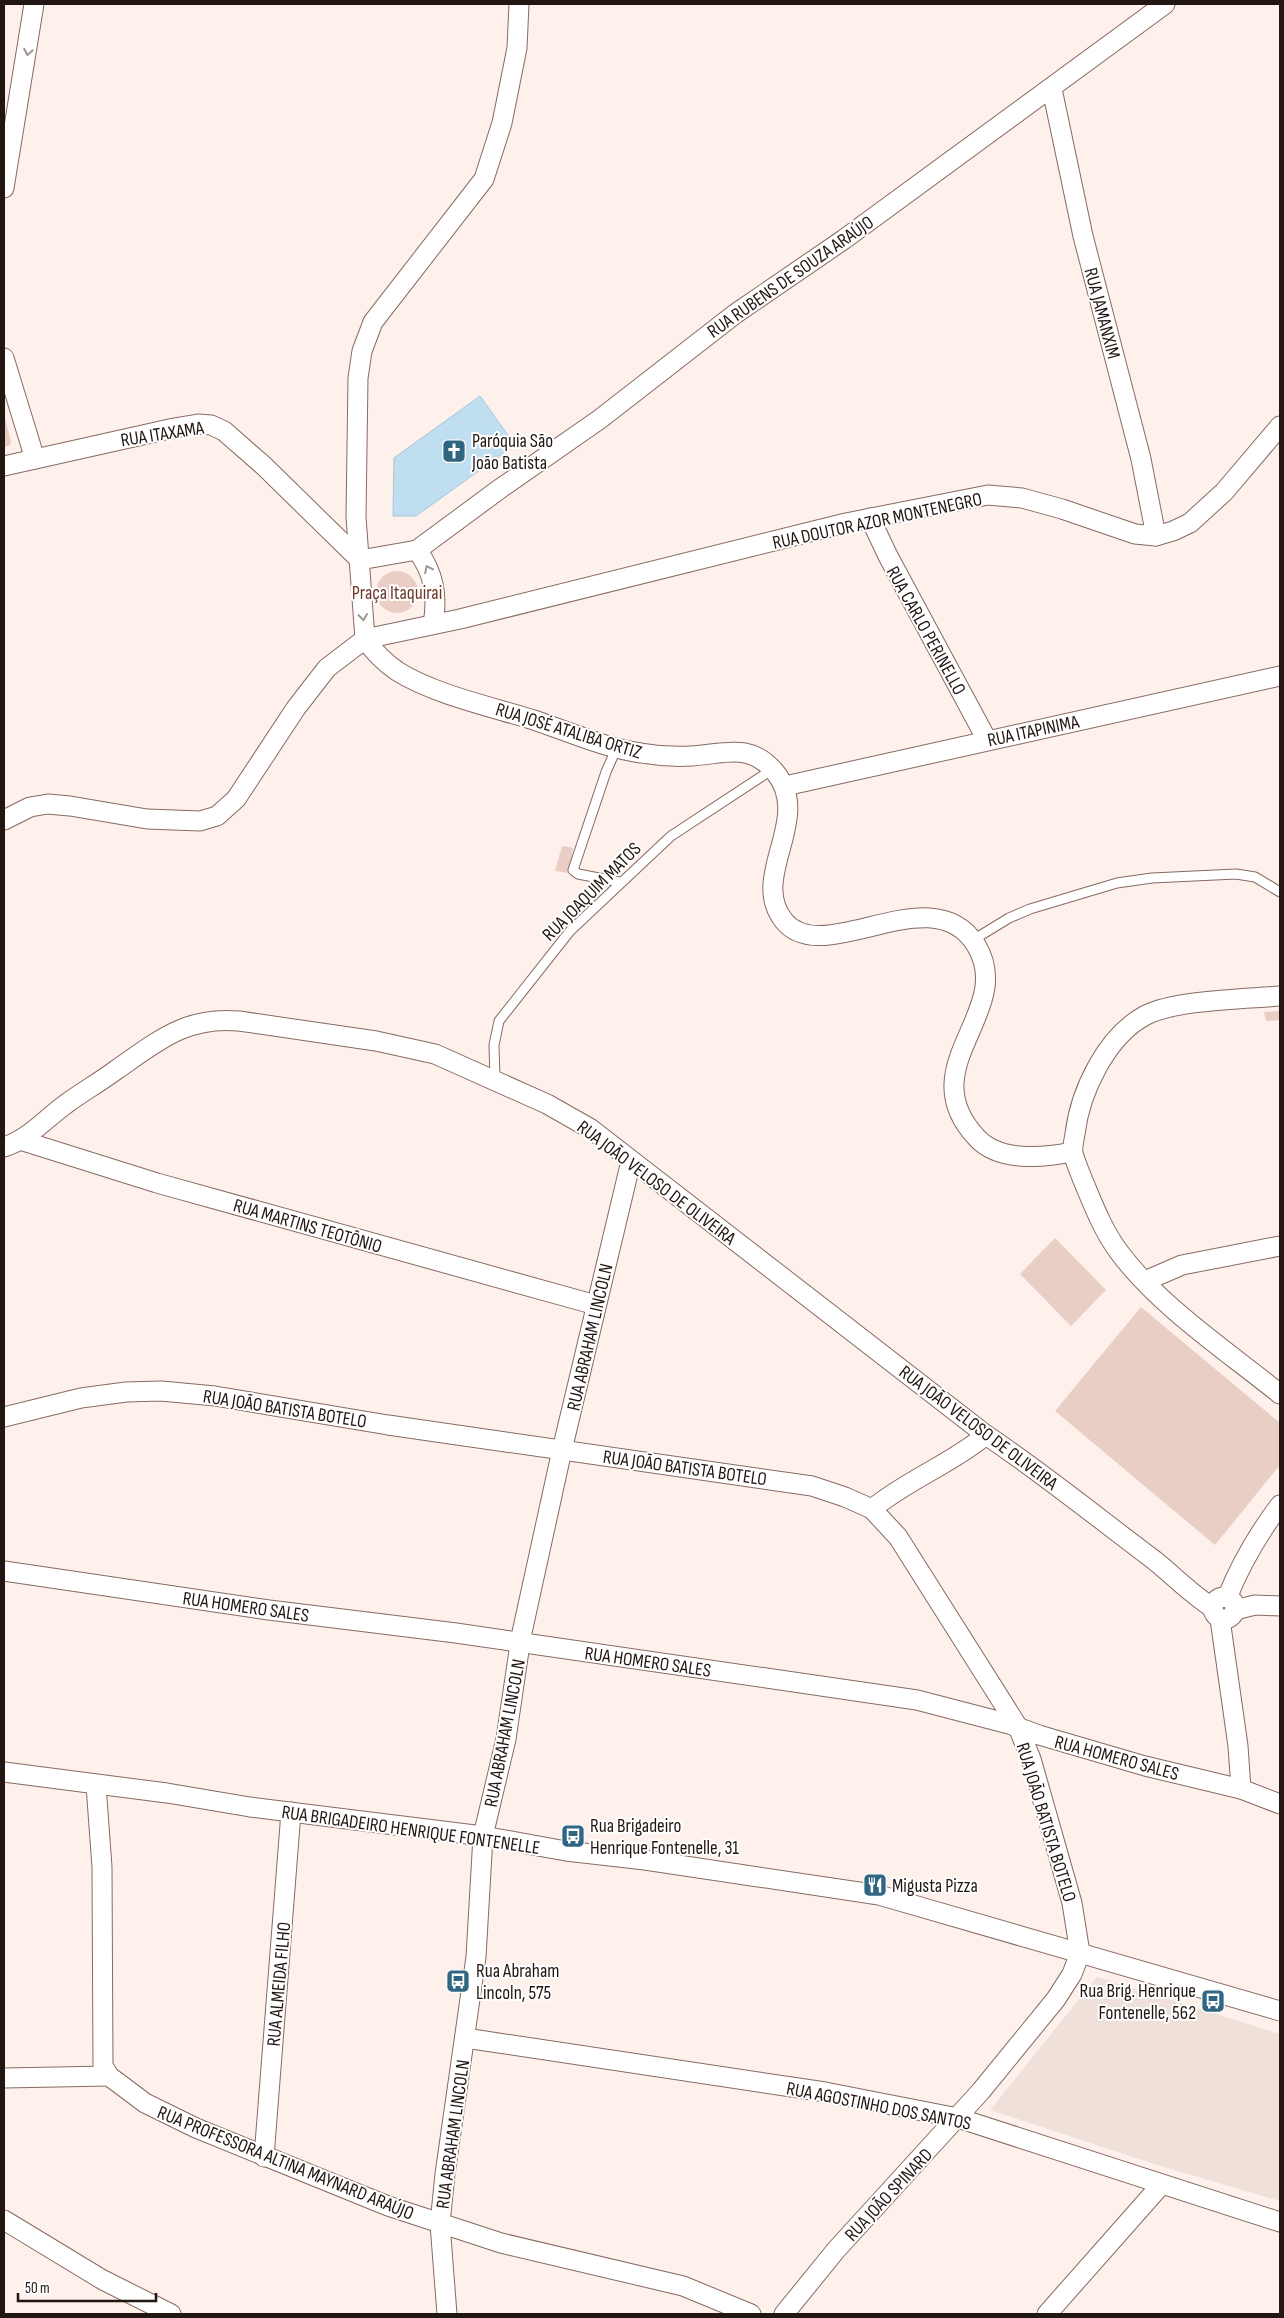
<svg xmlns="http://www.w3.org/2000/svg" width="1284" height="2318" viewBox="0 0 1284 2318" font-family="'Sofia Sans Condensed',sans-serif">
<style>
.built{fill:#f0e0da}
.green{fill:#e9cec5}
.building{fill:#bfdef0;stroke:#a7c5d7}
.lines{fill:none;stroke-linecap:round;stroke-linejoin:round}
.lane-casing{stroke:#886a61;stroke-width:11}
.street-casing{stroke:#886a61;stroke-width:21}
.lane{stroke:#fff;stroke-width:9}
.street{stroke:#fff;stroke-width:19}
.oneway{stroke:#9c9694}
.labels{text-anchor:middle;stroke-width:4;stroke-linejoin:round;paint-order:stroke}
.street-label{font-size:19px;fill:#221612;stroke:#fff}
.poi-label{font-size:19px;fill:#221612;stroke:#fff;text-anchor:start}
.park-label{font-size:19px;fill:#6b3727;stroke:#fff}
</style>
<rect width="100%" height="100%" fill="#fef0eb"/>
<!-- built -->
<path class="built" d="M1097,1977L1280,2034V2201L1154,2164L990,2110Z"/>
<!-- green -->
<g class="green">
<path d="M4,414L11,442L10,445L4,447Z"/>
<circle cx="397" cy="592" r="21"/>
<path d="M562,846L573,848L569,873L555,871Z"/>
<path d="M1280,1011V1020L1266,1021L1264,1012Z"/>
<path d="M1055,1238L1106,1290L1071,1326L1020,1274Z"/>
<path d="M1141,1307L1280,1423V1465L1215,1545L1055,1411Z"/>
</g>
<!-- building -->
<path class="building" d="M480,396L515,445L416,516H393L394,458Z"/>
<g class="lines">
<!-- lane casing -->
<g class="lane-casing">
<g id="lane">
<path d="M617,747L606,772L573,870L578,874L620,882"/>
<path d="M973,940L1009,918L1030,909L1117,883L1152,878L1236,874L1255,877L1280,892"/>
<path d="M495,1079L494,1045L499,1021L570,931L671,836L773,769"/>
</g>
</g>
<!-- street casing -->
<g class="street-casing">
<g id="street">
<path d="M519,4L517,48L502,123L484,179L373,322L362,351L358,378L356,517L365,639C374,652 384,662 397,671C433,694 492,707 534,720C569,732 605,748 641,753C658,756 675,757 692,756C724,754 750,742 775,772C814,820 748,876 784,921C824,970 932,874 976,945C1017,1012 909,1066 977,1138C999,1162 1043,1158 1072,1152"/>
<path d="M1052,89L1083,236L1141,459L1156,536"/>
<path d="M4,188L34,4"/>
<path d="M4,358L35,459"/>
<path d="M4,466L174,428L198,424L211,425L224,431L264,466L360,560"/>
<path d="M870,518L888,556L987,740"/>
<path d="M417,550C434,573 438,596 433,624"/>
<path d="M360,560L417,550L501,488L600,419L735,314L843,240L1165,4"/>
<path d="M785,786L1280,676"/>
<path d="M4,820L30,807L48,804L70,806L147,819L200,821L217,816L236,799L296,708L327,668L365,639L460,619L846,523L988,495L1022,498L1062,509L1135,534L1156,536L1173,531L1190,523L1224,492L1280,426"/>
<path d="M1280,996C1245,999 1176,1000 1146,1015C1106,1036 1080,1092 1075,1134C1074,1140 1072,1148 1073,1153C1075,1161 1079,1170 1082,1178C1093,1204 1102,1229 1119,1252C1159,1306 1228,1352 1280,1394"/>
<path d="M20,1140L157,1183L596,1305"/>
<path d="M4,1147C29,1139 45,1119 66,1104C82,1092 100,1082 116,1070C158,1041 186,1016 239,1021L376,1041L435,1054L547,1104L591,1129L986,1435C1044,1474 1098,1518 1154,1560C1174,1576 1191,1594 1213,1608"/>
<path d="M1145,1281L1182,1265L1280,1246"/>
<path d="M4,1417L81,1398L126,1392L161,1391L215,1396L388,1425L812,1486L845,1497L872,1509L898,1537L1018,1727L1031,1759L1072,1903L1080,1953L1072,1974L1056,1999L981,2091L836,2250L784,2314"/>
<path d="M872,1509C907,1480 951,1464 986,1435"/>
<path d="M4,1571L269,1610L456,1633L917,1700L1009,1724L1039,1735L1145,1766L1241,1789L1280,1804"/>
<circle cx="1224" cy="1608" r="11"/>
<path d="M1227,1598C1241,1563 1258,1534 1280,1505"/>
<path d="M1235,1610L1255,1605L1280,1606"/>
<path d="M1220,1619L1238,1746L1241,1789"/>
<path d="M4,1772L167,1793L250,1807L483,1836L566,1851L645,1860L879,1895L1280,2011"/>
<path d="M96,1785L102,1867L103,2066L109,2076L145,2103L196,2128L388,2206L501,2243L683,2286L751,2314"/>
<path d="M465,2038L825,2092L958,2118L1280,2222"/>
<path d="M4,2078L109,2076"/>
<path d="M264,2157L291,1812"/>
<path d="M4,2220L103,2280L171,2314"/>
<path d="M447,2314L440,2224L445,2174L476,1957L483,1836L506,1739L521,1637L562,1450L631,1161"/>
<path d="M1047,2314L1161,2185"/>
</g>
</g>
<!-- lane -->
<use href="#lane" class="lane"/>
<!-- street -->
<use href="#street" class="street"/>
</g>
<!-- one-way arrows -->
<defs><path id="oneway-chevron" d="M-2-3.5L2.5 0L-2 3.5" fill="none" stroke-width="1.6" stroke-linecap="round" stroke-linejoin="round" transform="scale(1.25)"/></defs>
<g class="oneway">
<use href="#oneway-chevron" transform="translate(28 52) rotate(100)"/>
<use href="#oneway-chevron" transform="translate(428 569) rotate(-116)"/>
<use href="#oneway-chevron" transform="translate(363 617) rotate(84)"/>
</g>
<!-- icons -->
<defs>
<g id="church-square" transform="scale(1.25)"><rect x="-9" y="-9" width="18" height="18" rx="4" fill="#316682" stroke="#fff"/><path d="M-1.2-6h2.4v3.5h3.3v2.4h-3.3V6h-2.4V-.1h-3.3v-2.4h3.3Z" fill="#fff"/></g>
<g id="bus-square" transform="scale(1.25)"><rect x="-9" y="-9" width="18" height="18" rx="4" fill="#316682" stroke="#fff"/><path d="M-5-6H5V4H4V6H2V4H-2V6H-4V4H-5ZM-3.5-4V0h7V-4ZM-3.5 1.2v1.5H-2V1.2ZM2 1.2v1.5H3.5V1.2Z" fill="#fff"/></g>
<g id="restaurant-square" transform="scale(1.25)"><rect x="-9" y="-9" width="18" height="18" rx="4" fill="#316682" stroke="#fff"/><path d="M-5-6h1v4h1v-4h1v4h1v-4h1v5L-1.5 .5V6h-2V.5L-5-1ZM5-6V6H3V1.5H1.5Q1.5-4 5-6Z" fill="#fff"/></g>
</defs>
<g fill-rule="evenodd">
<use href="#church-square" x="454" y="451"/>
<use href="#bus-square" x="573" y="1836"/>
<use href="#restaurant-square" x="875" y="1885"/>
<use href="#bus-square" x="458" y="1981"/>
<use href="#bus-square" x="1213" y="2001"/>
</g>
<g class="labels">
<!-- street labels -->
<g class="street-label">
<text transform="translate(790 276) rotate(-35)" y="7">RUA RUBENS DE SOUZA ARAÚJO</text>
<text transform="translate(1103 313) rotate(75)" y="7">RUA JAMANXIM</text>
<text transform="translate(162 433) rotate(-9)" y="7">RUA ITAXAMA</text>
<text transform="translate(877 520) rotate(-12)" y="7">RUA DOUTOR AZOR MONTENEGRO</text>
<text transform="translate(927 630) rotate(61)" y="7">RUA CARLO PERINELLO</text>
<text transform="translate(569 730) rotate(17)" y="7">RUA JOSÉ ATALIBA ORTIZ</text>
<text transform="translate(1033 730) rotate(-12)" y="7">RUA ITAPINIMA</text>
<text transform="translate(591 891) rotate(-45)" y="7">RUA JOAQUIM MATOS</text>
<text transform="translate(657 1182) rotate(37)" y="7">RUA JOÃO VELOSO DE OLIVEIRA</text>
<text transform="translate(308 1225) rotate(16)" y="7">RUA MARTINS TEOTÔNIO</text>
<text transform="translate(589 1337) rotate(-77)" y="7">RUA ABRAHAM LINCOLN</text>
<text transform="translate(285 1408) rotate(9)" y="7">RUA JOÃO BATISTA BOTELO</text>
<text transform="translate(979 1427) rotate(37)" y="7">RUA JOÃO VELOSO DE OLIVEIRA</text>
<text transform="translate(685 1467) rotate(8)" y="7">RUA JOÃO BATISTA BOTELO</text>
<text transform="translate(246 1606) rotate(8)" y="7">RUA HOMERO SALES</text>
<text transform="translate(648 1661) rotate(8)" y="7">RUA HOMERO SALES</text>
<text transform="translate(504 1733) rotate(-79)" y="7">RUA ABRAHAM LINCOLN</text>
<text transform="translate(1117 1757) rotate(15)" y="7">RUA HOMERO SALES</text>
<text transform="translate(1047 1822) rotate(73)" y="7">RUA JOÃO BATISTA BOTELO</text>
<text transform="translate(411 1829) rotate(8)" y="7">RUA BRIGADEIRO HENRIQUE FONTENELLE</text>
<text transform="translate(278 1984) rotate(-85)" y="7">RUA ALMEIDA FILHO</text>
<text transform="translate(879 2105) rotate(11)" y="7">RUA AGOSTINHO DOS SANTOS</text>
<text transform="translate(452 2134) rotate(-82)" y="7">RUA ABRAHAM LINCOLN</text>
<text transform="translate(286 2162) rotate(22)" y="7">RUA PROFESSORA ALTINA MAYNARD ARAÚJO</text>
<text transform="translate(888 2194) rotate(-47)" y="7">RUA JOÃO SPINARD</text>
</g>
<!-- poi labels -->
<g class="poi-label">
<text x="472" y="447">Paróquia São<tspan x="472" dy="22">João Batista</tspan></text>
<text x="590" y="1832">Rua Brigadeiro<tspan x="590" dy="22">Henrique Fontenelle, 31</tspan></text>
<text x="892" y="1892">Migusta Pizza</text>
<text x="476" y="1977">Rua Abraham<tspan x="476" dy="22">Lincoln, 575</tspan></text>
<text x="1196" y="1997" text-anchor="end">Rua Brig. Henrique<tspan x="1196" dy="22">Fontenelle, 562</tspan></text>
</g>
<!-- park labels -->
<g class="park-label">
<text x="397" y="599">Praça Itaquirai</text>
</g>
</g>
<!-- border -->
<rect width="1284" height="2318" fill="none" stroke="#221612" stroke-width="10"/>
<!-- scale -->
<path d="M18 2293v8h138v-8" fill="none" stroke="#221612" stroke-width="2.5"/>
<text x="25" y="2293" font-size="15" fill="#221612" stroke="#ffffff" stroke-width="4" paint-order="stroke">50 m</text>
</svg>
